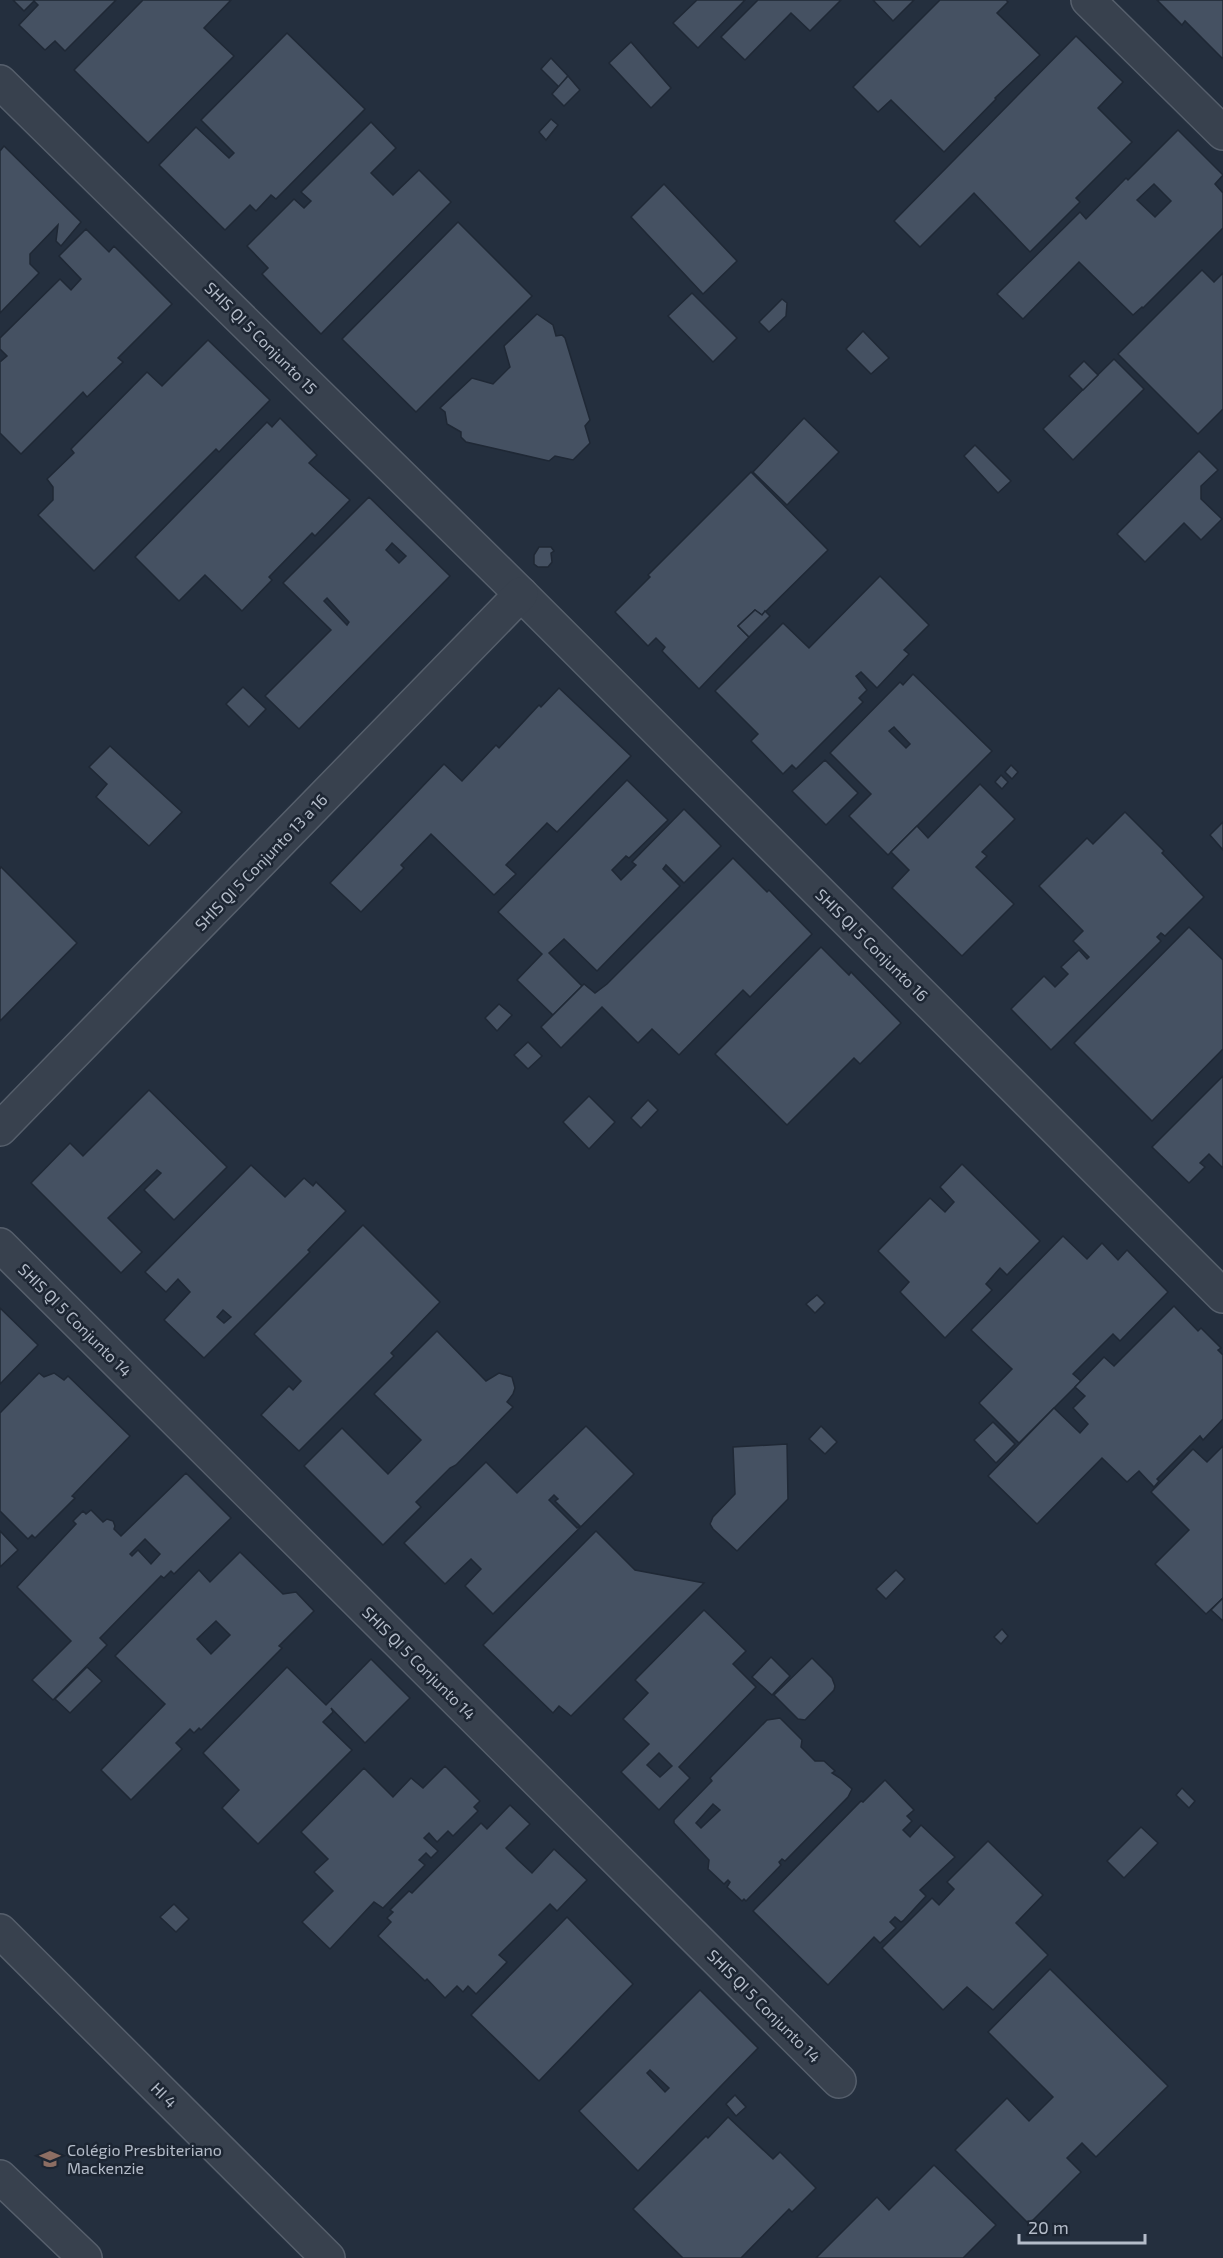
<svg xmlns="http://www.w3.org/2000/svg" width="1223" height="2258" viewBox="0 0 1223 2258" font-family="'Exo 2',sans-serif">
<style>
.building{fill:#455162;stroke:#1f2835;stroke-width:1.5;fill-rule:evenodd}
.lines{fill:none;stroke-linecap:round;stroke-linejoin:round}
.minor-casing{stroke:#565f6c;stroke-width:36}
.minor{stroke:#38414e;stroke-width:33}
.labels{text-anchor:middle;stroke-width:5;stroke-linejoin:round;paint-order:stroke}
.street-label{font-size:16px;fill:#b4bcc9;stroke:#1d2633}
.poi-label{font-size:16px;fill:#b4bcc9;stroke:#1d2633;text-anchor:start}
</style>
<rect width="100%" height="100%" fill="#242f3e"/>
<!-- building -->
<g class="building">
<path d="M13,0H116L65,51L55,41L45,50L19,25L38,5L34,1L24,11Z"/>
<path d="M143,0H231L204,28L234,56L148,143L74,70Z"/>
<path d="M697,0H745L698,48L673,23Z"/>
<path d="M758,0H841L810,31L791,13L745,60L721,37Z"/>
<path d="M873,0H914L893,21Z"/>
<path d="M940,0H1006L1008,2L997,13L1040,55L995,98L996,99L944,152L891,100L878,112L853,87Z"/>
<path d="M1157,0H1223V59L1185,21L1182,25Z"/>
<path d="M287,33L365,109L276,199L271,195L256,211L250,205L225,230L159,165L196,127L229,158L234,153L201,120Z"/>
<path d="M1076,36L1123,82L1098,108L1132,142L1076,198L1080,202L1030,252L974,193L920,247L894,221Z"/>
<path d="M631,42L671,88L651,108L609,63Z"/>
<path d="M551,58L568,76L559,87L541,69Z"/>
<path d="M568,76L580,90L564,106L552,94Z"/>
<path d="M551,119L558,125L546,140L539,132Z"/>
<path d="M371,122L396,148L371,173L393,195L419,170L451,202L321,334L262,274L268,268L247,246L294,199L304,208L311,201L301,192Z"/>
<path d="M1178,130L1223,175L1215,184L1223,193V228L1143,308L1142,307L1133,315L1079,262L1023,319L997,294L1080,212L1086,219L1126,178L1128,180ZM1154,184L1171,201L1155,217L1137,200Z"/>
<path d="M4,146L81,222L61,246L56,241L58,225L30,254V264L39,273L0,313V151Z"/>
<path d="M664,184L737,261L703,294L631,217Z"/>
<path d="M458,222L532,296L416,412L342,339Z"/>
<path d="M86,229L109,252L114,246L172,304L118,358L123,362L87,397L83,392L21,454L0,433V362L7,356L0,349V338L60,279L71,290L81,279L59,256Z"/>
<path d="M1202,270L1214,282L1223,273V409L1198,434L1118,354Z"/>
<path d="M692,293L737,338L713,362L668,316Z"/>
<path d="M782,299L787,303L786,316L769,332L759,322Z"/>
<path d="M537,314L553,325L556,336L562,335L565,338L590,420L585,426L590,443L573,460L555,456L549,461L466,442L461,437V432L447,424L445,412L440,408L472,378L493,384L510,367L504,346Z"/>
<path d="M863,331L889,358L871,374L846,349Z"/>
<path d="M208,340L270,400L219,452L216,449L94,571L38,515L53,500V487L47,479L74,453L71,449L147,372L162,386Z"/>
<path d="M1114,359L1144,389L1073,460L1043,429Z"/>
<path d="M1084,361L1098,375L1083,390L1069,376Z"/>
<path d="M280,418L317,455L309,463L350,500L315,536L312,533L269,577L272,580L242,611L205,575L179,601L135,557L267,422L272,427Z"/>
<path d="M804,418L839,452L787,505L753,472Z"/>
<path d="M975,445L1011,481L998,493L964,456Z"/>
<path d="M1199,451L1218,470L1201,486V499L1222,519L1201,540L1184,523L1145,562L1117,534Z"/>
<path d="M751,472L828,550L762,615L755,610L738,626L749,637L699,689L662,651L665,647L656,638L648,646L615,612L650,577L648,575Z"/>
<path d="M369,497L450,576L299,729L265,696L331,630L283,583ZM392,543L406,556L399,563L386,550ZM327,598L349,622L347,625L324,601Z"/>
<path d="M539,547H551L554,551L551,553L552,562L548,567H538L534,564V555Z"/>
<path d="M880,576L929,625L904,650L909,654L877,688L861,672L856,676L867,690L859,698L863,702L796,769L792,765L783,774L751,741L758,734L715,691L783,623L809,648Z"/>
<path d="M755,610L762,615L765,611L770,616L749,637L738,626Z"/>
<path d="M913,674L992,751L888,855L849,816L871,794L830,753L900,682L903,685ZM894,727L910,744L906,748L889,731Z"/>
<path d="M243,687L266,709L249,727L226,704Z"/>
<path d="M559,688L631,756L557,832L547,823L506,865L516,874L494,895L431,834L401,865L404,868L361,912L330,883L444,764L462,781L496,745L499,748L539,705L541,707Z"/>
<path d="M110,746L182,812L149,846L96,797L107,784L89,767Z"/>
<path d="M825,760L858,793L826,825L792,791Z"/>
<path d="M1011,765L1018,772L1012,779L1005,772Z"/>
<path d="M1001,775L1008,782L1002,789L995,782Z"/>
<path d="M627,780L668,820L629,858L626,856L612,870L621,880L636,865L632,862L684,809L721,846L684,883L666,865L663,869L680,886L597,971L564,939L549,953L582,986L553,1015L517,980L542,954L498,912Z"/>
<path d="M980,784L1015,819L982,852L987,856L976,867L1014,904L962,956L892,888L909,870L891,852L917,826L928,838Z"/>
<path d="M1125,812L1164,851L1162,853L1204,897L1165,936L1161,933L1157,937L1161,941L1051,1050L1011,1009L1044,976L1055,987L1068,974L1061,967L1079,950L1087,959L1089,957L1073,941L1083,931L1039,886L1087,838L1093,844Z"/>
<path d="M1223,822V850L1210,835Z"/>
<path d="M733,858L767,892L769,890L812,934L750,997L743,990L679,1055L652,1029L638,1043L602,1007L561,1048L541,1027L584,984L595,993L607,984Z"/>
<path d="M1,867L77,943L0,1021V869Z"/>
<path d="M1189,927L1223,960V1049L1152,1121L1074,1043Z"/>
<path d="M821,947L849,975L851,972L901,1023L860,1064L854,1058L787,1125L715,1054Z"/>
<path d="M499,1004L512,1015L497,1031L485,1018Z"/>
<path d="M528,1042L542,1056L528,1069L514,1055Z"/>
<path d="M1223,1076V1168L1209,1154L1200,1163L1205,1167L1189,1183L1152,1147Z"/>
<path d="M149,1090L227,1167L174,1220L144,1190L161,1173L157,1170L108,1218L142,1252L121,1273L31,1183L70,1143L83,1156Z"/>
<path d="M589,1096L615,1122L589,1149L563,1122Z"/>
<path d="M648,1100L658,1110L641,1128L631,1118Z"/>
<path d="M962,1164L1040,1241L1007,1275L1000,1268L986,1284L992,1290L945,1338L900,1292L909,1282L878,1251L930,1198L945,1212L954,1202L940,1187Z"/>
<path d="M251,1165L285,1197L304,1178L313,1186L316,1182L346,1211L308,1250L310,1252L204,1358L164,1320L190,1292L178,1279L166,1292L145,1272ZM223,1310L231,1317L224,1323L217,1317Z"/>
<path d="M363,1225L440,1302L391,1353L394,1356L299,1451L261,1415L289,1386L293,1390L301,1381L254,1334Z"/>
<path d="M1063,1236L1087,1259L1102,1243L1118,1260L1127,1250L1168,1292L1120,1341L1113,1334L1073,1374L1081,1381L1019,1443L979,1403L1012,1369L971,1330Z"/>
<path d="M817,1295L825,1303L815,1313L806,1304Z"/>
<path d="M1174,1306L1198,1331L1201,1328L1221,1348L1218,1350L1223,1355V1419L1203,1440L1200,1436L1157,1479L1159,1481L1154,1487L1139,1471L1127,1482L1102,1458L1037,1524L988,1476L1054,1408L1080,1433L1088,1424L1073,1408L1085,1396L1075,1387L1104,1357L1114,1366Z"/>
<path d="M0,1308L38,1345L0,1384Z"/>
<path d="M437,1331L486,1381L499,1373L512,1377L515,1388L513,1394L507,1402L513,1407L456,1465L450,1468L416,1502L421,1507L383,1545L304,1466L342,1428L388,1474L421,1440L374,1394Z"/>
<path d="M39,1373L44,1377L54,1373L64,1380L68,1376L130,1436L72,1496L75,1498L35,1538L32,1535L28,1539L0,1511V1413Z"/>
<path d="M993,1422L1015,1444L996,1463L974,1440Z"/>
<path d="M586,1426L634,1474L493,1614L465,1586L481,1569L471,1559L445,1584L404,1543L486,1462L517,1493ZM554,1495L558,1499L555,1501L580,1526L577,1528L549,1500Z"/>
<path d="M821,1426L837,1442L825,1454L809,1439Z"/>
<path d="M787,1444L788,1499L737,1551L713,1529L710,1524L713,1517L735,1494L733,1447Z"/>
<path d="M1223,1446V1598L1206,1614L1155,1564L1189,1530L1151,1492L1193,1449L1207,1462Z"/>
<path d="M186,1473L231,1518L174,1574L171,1571L164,1578L161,1576L100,1638L107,1645L53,1700L32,1680L71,1641L17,1587L76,1524L73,1521L83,1511L86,1514L91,1510L103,1522L107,1519L113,1521L115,1526L114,1529L121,1536ZM145,1539L160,1554L151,1564L138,1550L132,1556L130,1554Z"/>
<path d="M0,1531L18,1550L0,1567Z"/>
<path d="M596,1531L635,1570L704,1583L571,1716L559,1706L553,1713L483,1645Z"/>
<path d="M240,1552L283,1594L296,1592L314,1611L279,1646L282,1648L201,1730L199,1728L194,1733L190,1729L176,1743L182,1749L131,1800L101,1770L165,1704L115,1656L199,1570L210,1582ZM216,1621L230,1635L211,1654L197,1639Z"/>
<path d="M896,1570L905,1579L886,1599L876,1589Z"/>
<path d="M1223,1598V1621L1211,1610Z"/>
<path d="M704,1610L746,1651L733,1664L756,1687L679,1767L690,1778L659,1810L621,1772L649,1744L623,1719L648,1693L635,1680ZM659,1753L672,1766L660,1777L647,1765Z"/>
<path d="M1002,1629L1008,1636L1001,1644L994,1637Z"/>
<path d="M771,1657L790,1676L772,1695L752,1677Z"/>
<path d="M812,1658L832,1678L835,1686L834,1690L805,1720L798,1719L774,1695Z"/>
<path d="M371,1659L410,1698L365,1743L331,1708L333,1712L323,1722L352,1750L258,1844L222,1808L239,1790L203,1753L287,1667L326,1705Z"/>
<path d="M87,1667L102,1681L70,1713L55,1699Z"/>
<path d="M780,1718L802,1740L801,1747L815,1761H824L835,1771L832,1773L840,1778L852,1789L848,1797L785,1861L782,1859L779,1862L781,1865L746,1901L744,1899L742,1901L727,1887L730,1882L728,1880L724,1884L708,1869L709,1860L674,1823V1820L712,1781L710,1778L767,1720ZM713,1804L720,1810L701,1828L696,1823Z"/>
<path d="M445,1766L480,1801L474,1807L478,1811L453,1836L448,1831L437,1842L429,1833L424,1838L438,1851L431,1858L426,1853L419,1860L425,1865L383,1908L374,1902L330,1949L302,1922L333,1891L314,1872L328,1859L301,1832L364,1768L393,1797L411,1778L423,1788Z"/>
<path d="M885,1780L914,1810L907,1816L912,1821L903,1830L910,1837L921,1825L955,1857L920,1890L926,1896L903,1921L901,1922L895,1917L890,1922L896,1928L880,1943L874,1937L828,1985L753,1911L861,1801L863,1802Z"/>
<path d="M1182,1788L1195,1801L1189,1808L1176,1795Z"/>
<path d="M510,1805L530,1824L506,1848L518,1860L532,1873L554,1849L587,1880L557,1911L550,1904L499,1955L507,1962L476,1994L468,1986L463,1992L457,1986L445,1998L427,1979L425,1981L378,1936L391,1922L387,1918L393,1912L390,1910L409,1891L412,1893L481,1823L487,1829Z"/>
<path d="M1141,1827L1158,1843L1124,1878L1107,1861Z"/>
<path d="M988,1841L1043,1895L1016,1923L1048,1955L993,2010L967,1987L943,2010L882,1948L932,1898L939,1905L954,1889L947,1882Z"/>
<path d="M174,1904L189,1919L176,1932L160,1917Z"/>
<path d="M567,1917L633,1984L539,2081L471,2015Z"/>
<path d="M1050,1969L1168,2086L1096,2157L1082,2143L1067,2158L1081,2172L1029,2224L955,2150L1007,2098L1029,2121L1053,2097L988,2032Z"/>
<path d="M700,1990L758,2048L638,2171L579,2111ZM650,2070L669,2088L665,2092L647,2073Z"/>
<path d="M735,2095L746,2107L736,2116L726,2104Z"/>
<path d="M728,2117L773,2159L780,2152L816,2188L792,2212L789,2209L741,2258H683L633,2209L706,2136L708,2138Z"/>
<path d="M934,2165L996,2225L963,2258H816L877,2197L889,2210Z"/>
</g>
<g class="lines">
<!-- minor casing -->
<g class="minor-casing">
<g id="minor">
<path d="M1088,0L1223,133"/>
<path d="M0,82L521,594L1223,1296"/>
<path d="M0,1129L521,594"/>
<path d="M0,1245L839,2081"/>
<path d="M0,1931L328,2258"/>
<path d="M0,2177L85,2258"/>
</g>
</g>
<!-- minor -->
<use href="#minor" class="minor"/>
</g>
<!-- icons -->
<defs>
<g id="school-bare" transform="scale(1.62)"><path d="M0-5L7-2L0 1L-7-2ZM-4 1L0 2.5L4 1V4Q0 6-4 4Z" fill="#8d6e63" stroke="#1d2633" stroke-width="2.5" paint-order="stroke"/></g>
</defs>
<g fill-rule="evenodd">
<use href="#school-bare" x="50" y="2159"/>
</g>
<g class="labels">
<!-- street labels -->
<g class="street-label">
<text transform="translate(261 338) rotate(45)" y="6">SHIS QI 5 Conjunto 15</text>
<text transform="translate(261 862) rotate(-46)" y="6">SHIS QI 5 Conjunto 13 a 16</text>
<text transform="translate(872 945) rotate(45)" y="6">SHIS QI 5 Conjunto 16</text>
<text transform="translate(75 1320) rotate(45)" y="6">SHIS QI 5 Conjunto 14</text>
<text transform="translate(419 1663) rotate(45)" y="6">SHIS QI 5 Conjunto 14</text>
<text transform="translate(764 2006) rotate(45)" y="6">SHIS QI 5 Conjunto 14</text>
<text transform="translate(164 2095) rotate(45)" y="6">HI 4</text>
</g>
<!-- poi labels -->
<g class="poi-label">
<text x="67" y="2156">Colégio Presbiteriano<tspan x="67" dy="18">Mackenzie</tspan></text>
</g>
</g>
<!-- scale -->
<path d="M1019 2234v9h126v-9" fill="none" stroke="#b4bcc9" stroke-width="3"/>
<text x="1028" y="2234" font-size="18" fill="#b4bcc9" stroke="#1d2633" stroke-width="4.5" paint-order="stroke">20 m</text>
</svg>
